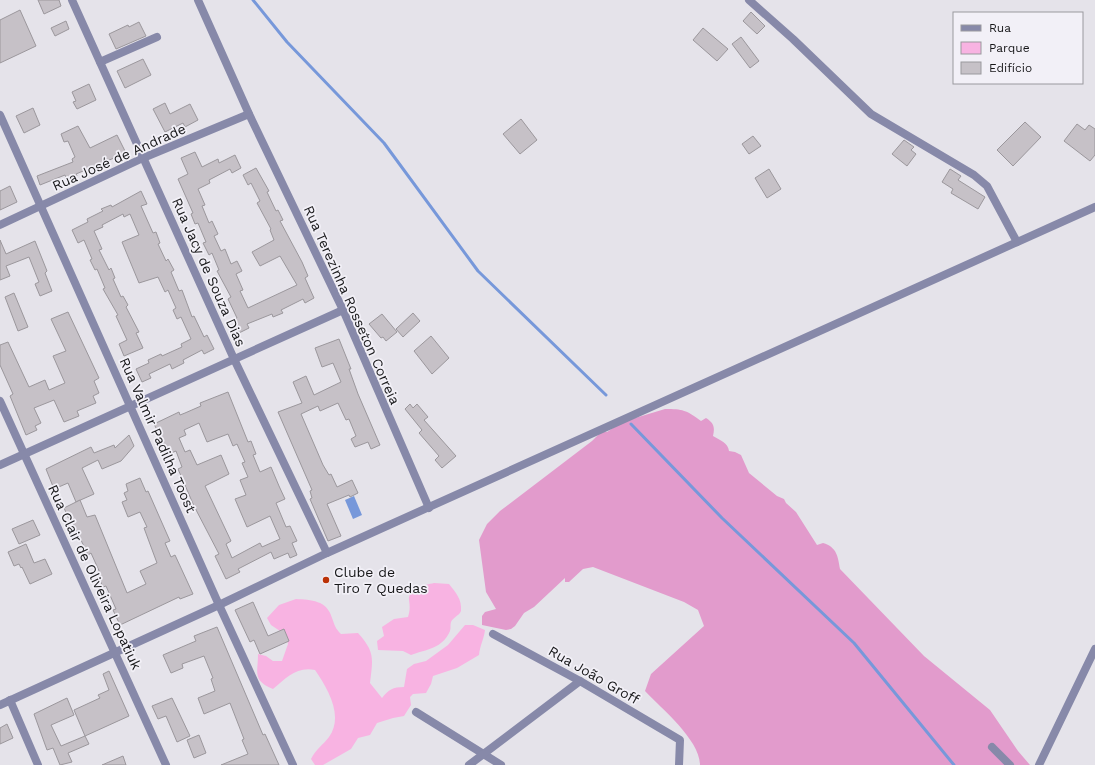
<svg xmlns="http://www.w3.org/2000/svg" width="1095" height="765" viewBox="0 0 1095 765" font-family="'Work Sans',sans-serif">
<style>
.green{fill:#f8b3e2}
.forest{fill:#e29bcc}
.water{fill:#7798da}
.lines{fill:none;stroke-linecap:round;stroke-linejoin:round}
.stream{stroke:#7798da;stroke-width:3}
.building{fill:#c6c1c7;stroke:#9b979c;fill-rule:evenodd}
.minor{stroke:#8789a9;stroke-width:8}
.poi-dot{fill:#bb3206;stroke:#f2f0f7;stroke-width:1.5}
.labels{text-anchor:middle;stroke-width:3.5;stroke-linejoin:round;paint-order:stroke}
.street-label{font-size:14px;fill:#171719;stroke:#f2f0f7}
.poi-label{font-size:14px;fill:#171719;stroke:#f2f0f7;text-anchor:start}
</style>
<rect width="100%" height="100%" fill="#e5e3ea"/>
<!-- green -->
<g class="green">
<path d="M434,583L449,584C456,593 462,599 461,611C459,616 453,617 451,622C450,625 451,628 450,631C442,649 427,649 411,655L403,651L378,650L377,641L384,636L382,627L394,619L408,617C410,611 410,607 409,600C408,588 425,585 434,583Z"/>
<path d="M296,599C311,600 327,600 332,618C335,626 335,628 341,634L358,633C375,652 373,658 370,683L382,698C388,690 393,687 404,687L407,669L414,664L426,661L448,645L465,625H473L485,630C484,639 480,645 479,655L457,668L433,676L431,684L426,693L413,694L410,697L411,705L404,716L393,718L377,723L370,735L358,738L351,749L323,765H315L311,759C316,749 323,745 329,737C344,716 328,689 315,670C297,666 286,678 273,689C252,680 258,673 258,654L266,656L273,661H282L288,644L286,635L271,625L267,618L279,605Z"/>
</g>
<!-- forest -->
<path class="forest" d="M665,409C683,409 686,410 701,421L706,418C714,423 715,427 713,436C720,440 728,443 729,451L735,452L741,455L749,473L777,496L784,499L786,503L796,512L817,545L823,543C837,547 838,557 840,569L924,656L990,710L1018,751L1030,765H700C700,740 662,709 645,691L651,674L704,626L698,610L684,602L593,567L583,569L569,582H565V578L534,607L524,613L515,626L511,629L506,630L482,625V616L485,612L496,609L486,592L479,540L487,524L500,511L592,441L602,431L607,432L622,422Z"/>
<!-- water -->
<path class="water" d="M354,496L362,515L353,519L345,500Z"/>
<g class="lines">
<!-- stream -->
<g class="stream">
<path d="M253,0L287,42L384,143L478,271L606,395"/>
<path d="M631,424L722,518L854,643L954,765"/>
</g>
</g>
<!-- building -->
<g class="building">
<path d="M38,0H59L61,6L44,14Z"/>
<path d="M20,10L36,46L0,63V20Z"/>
<path d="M751,12L765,26L757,34L743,21Z"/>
<path d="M66,21L69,29L55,36L51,28Z"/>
<path d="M139,22L146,36L116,49L109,34L128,25L129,27Z"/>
<path d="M703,28L728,49L717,61L693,40Z"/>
<path d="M741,37L759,61L750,68L732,44Z"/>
<path d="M143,59L151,75L125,88L117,71Z"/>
<path d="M89,84L96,100L77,109L73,102L76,101L72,92Z"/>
<path d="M165,103L170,114L190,104L198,120L185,127L183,123L165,132L153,109Z"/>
<path d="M33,108L40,125L24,133L16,116Z"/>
<path d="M521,119L537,140L520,154L503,134Z"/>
<path d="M1025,122L1041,137L1013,166L997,150Z"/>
<path d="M1077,124L1085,130L1089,125L1095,129V155L1090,161L1064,141Z"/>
<path d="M78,126L90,148L117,135L126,153L76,174L77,176L67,181L65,175L40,185L37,176L73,162L72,159L75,157L68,141L64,142L61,134Z"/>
<path d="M753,136L761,146L749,154L742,144Z"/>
<path d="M904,140L914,147L911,150L916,154L907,166L892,154Z"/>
<path d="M195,152L202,167L218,159L219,163L235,155L241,168L232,173L230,169L209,180L210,183L198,189L205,205L202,206L209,223L212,221L218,234L214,236L221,251L225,249L231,264L237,261L242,271L236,274L243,290L240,291L248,308L297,285L280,256L260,266L252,252L274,240L270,230L271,229L257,203L260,201L251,183L248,185L243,175L256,168L269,191L267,192L276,211L278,210L283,220L280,221L302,262L308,276L305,278L314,298L305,303L303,299L281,310L283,313L273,317L272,314L247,324L249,328L239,333L233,320L237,318L228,299L231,297L217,271L219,270L212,253L209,255L203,243L206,242L198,223L195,224L191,214L193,213L178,179L188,174L181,158Z"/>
<path d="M769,169L781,189L767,198L755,178Z"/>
<path d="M950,169L961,176L958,180L985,197L978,209L951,193L953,189L942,182Z"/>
<path d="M10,186L17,202L0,210V191Z"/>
<path d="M141,191L147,204L141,206L153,233L156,232L160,243L158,244L166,261L168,259L174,270L171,272L179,291L182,290L192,317L194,316L204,337L207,335L214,349L204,354L202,350L183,360L184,363L172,369L170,364L149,374L151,378L142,382L136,369L149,363L148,360L161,354L162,356L182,347L181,344L191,339L181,317L177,319L173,310L176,308L168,290L165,292L158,277L139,283L122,242L139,235L130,214L124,217L123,214L102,225L103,227L94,231L102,249L99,250L109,270L111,268L115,278L113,279L121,297L123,296L128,305L126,307L139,332L136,333L143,348L124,356L119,344L127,340L116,316L118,315L103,289L105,288L97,269L95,270L90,260L92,259L84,240L78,243L72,230L88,222L87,219L103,211L101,209L111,205L112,207Z"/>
<path d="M0,240L6,254L35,241L47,271L45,273L52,291L40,296L35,284L39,282L29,257L6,266L10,276L0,280Z"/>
<path d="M14,293L28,327L18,331L5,297Z"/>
<path d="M68,312L99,378L94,381L99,393L93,396L96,403L77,411L79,416L64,422L54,400L34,408L41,423L35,426L37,430L26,435L10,396L13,394L0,365V345L8,342L29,387L45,380L49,390L65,383L53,356L66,351L51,319Z"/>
<path d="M413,313L420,321L403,337L396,329Z"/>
<path d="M382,314L397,332L386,341L383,337L381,338L369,324Z"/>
<path d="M431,336L449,358L432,374L414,351Z"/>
<path d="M339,339L351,369H349L358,394L380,445L371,449L368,442L355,447L351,439L356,436L349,419L346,420L338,403L320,411L318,406L301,414L323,465L329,475L331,474L337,487L352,480L358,493L350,497L349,495L327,504L341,536L328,541L310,499L312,498L310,491L312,490L278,412L302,403L293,382L306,376L314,395L341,382L333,363L322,367L315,348Z"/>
<path d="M228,392L248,442L251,441L256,454L253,455L260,472L271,467L279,486L285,499L276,503L286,527L290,526L297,541L292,543L297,555L290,558L288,553L274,559L271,552L238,569L240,572L226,579L215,556L219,554L194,506L178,469L182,467L176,451L169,454L154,424L179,412L180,415L185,413L201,406L200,403ZM199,423L207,442L228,434L233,446L237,444L245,462L242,463L248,477L240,480L246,495L235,499L247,527L270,516L280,539L262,547L260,543L232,558L226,544L231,541L205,486L229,474L221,455L197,465L190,450L185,452L179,438L186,435L184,430Z"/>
<path d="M410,404L413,408L417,404L428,417L424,420L456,456L442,468L435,460L439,456L419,433L422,430L405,409Z"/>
<path d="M129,435L134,446L121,461L102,469L98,460L82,468L94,494L76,502L68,483L54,489L46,469L91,447L94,453L114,445L115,448Z"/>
<path d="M140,478L146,492L148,491L170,541L165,543L171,557L175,555L193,594L180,599L179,597L120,625L113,610L116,609L106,586L103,587L97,574L100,573L91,553L88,555L73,523L71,524L64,508L80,500L87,517L95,515L127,593L146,584L140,571L157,563L144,528L147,527L140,512L128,517L122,502L127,500L124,493L128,491L126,484Z"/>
<path d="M33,520L40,535L19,544L12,529Z"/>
<path d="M26,544L34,563L45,559L52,574L30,584L22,567L21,568L19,564L14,566L8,552Z"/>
<path d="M253,602L268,636L284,629L289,641L260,654L254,640L250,642L235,610Z"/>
<path d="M217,627L263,735L265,734L279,765H221L248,754L242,740L244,739L230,703L204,714L198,698L215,691L211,679L213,678L204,656L182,664L183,668L171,673L163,655L196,641L194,636Z"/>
<path d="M109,671L129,716L85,736L74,710L100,698L98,695L109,690L103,674Z"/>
<path d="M67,698L74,715L51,725L61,746L85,736L89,744L68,753L72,762L60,765L53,748L47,750L34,714Z"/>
<path d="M172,698L190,736L177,742L166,716L158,719L152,706Z"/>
<path d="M7,724L13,738L0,744V728Z"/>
<path d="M199,735L206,753L194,758L187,740Z"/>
<path d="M123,756L126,765H102Z"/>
</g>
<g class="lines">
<!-- minor -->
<g class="minor">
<path d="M72,0L234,359L327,553"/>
<path d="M198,0L249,114L343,310L429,508"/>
<path d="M749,0L793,39L871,114L974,175L987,186L1017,242"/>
<path d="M100,62L157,37"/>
<path d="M0,115L219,605L293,765"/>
<path d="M0,225L143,158L249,114"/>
<path d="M0,401L166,765"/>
<path d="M0,465L343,310"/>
<path d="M493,634L580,681L680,740L679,765"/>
<path d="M10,700L38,765"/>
<path d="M0,705L219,605L327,553L1095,207"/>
<path d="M416,712L501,765"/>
<path d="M992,747L1010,765"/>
<path d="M469,765L580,681"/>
<path d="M1039,765L1095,649"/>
</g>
</g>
<!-- markers -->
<circle class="poi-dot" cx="326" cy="580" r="4"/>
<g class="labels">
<!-- street labels -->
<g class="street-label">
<text transform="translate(119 157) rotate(-24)" y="5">Rua José de Andrade</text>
<text transform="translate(209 272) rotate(66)" y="5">Rua Jacy de Souza Dias</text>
<text transform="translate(352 305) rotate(66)" y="5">Rua Terezinha Rosseton Correia</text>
<text transform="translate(158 435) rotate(66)" y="5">Rua Valmir Padilha Toost</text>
<text transform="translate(95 577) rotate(65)" y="5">Rua Clair de Oliveira Lopatiuk</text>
<text transform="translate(594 675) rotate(30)" y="5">Rua João Groff</text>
</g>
<!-- poi labels -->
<g class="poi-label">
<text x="334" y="577">Clube de<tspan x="334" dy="16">Tiro 7 Quedas</tspan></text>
</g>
</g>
<!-- legend -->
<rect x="953" y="12" width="130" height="72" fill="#f2f0f7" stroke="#9a999e"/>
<rect x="961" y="25" width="20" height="6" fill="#8789a9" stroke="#9a999e"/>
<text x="989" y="32" font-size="12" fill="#171719">Rua</text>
<rect x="961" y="42" width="20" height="12" fill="#f8b3e2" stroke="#9a999e"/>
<text x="989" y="52" font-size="12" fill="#171719">Parque</text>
<rect x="961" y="62" width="20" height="12" fill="#c6c1c7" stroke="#9a999e"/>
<text x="989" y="72" font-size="12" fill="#171719">Edifício</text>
</svg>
